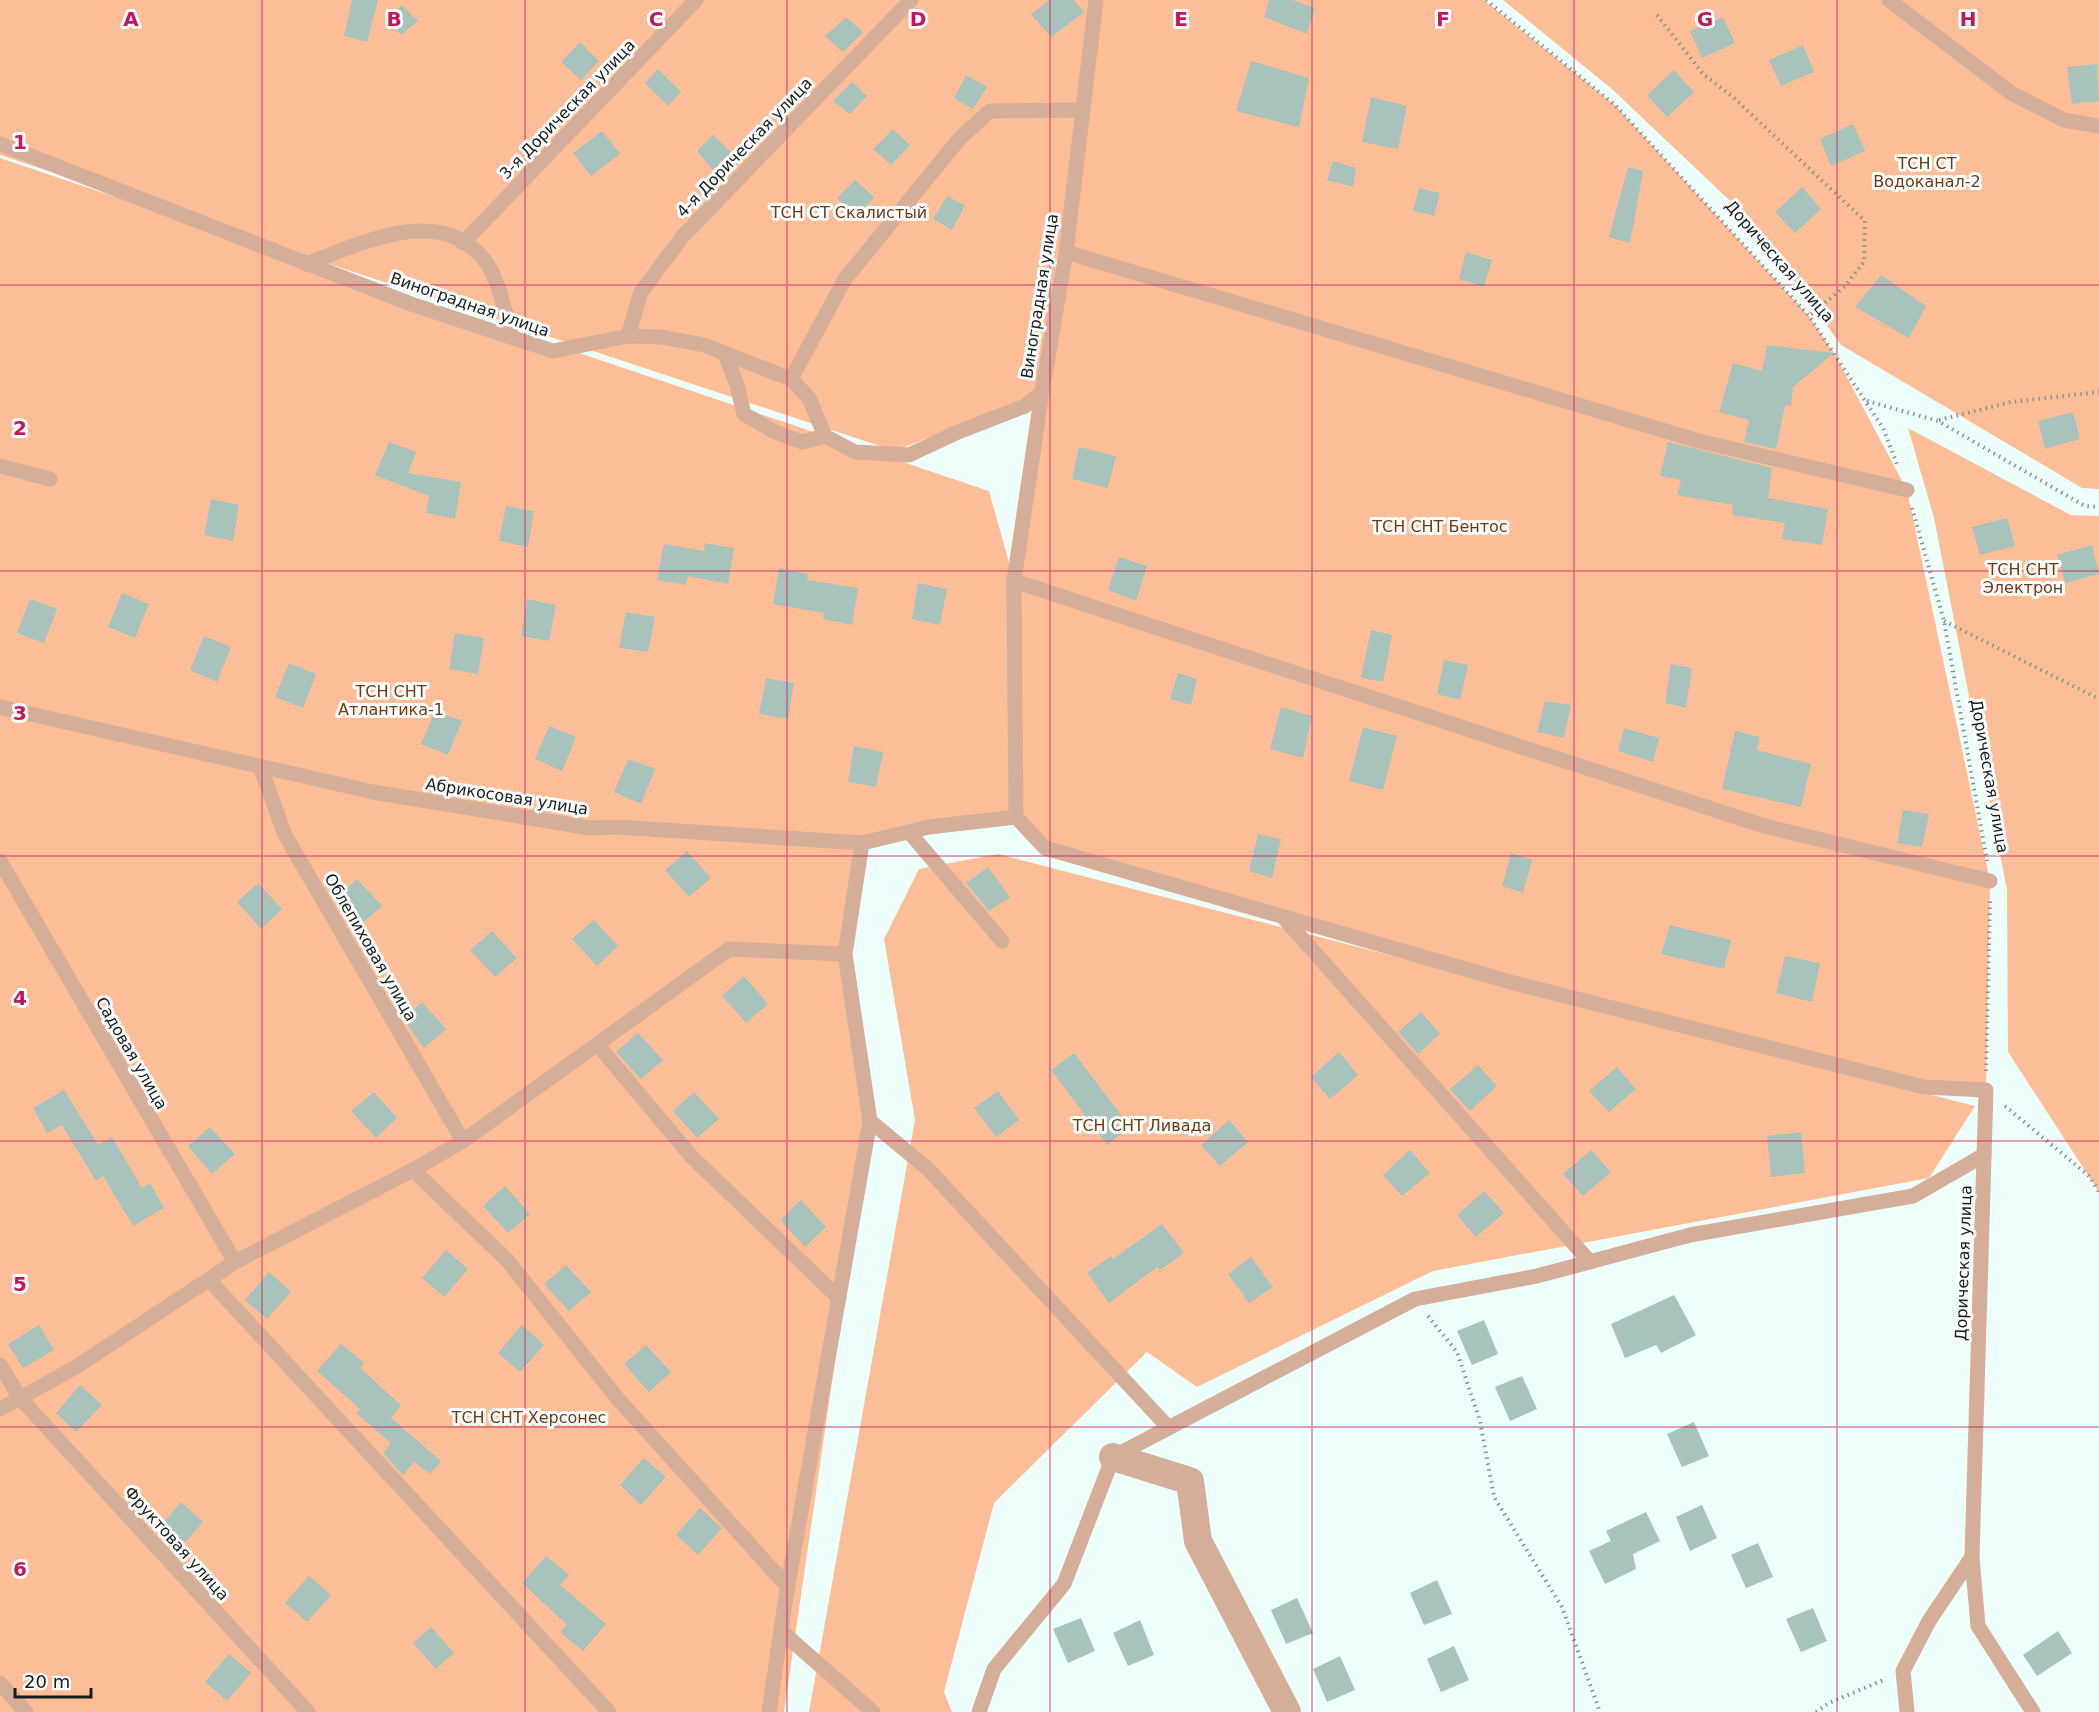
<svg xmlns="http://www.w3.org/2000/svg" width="2099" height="1712" viewBox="0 0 2099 1712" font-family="'DejaVu Sans',sans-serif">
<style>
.green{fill:#fdbe97}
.building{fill:#a7c3bc}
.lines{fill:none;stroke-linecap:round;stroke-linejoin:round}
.path{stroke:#869491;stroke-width:4;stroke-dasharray:1.5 4.5;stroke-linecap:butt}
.lane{stroke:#d4ae98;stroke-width:15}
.street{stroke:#d4ae98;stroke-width:28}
.grid{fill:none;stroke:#c2185b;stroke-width:1.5;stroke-opacity:0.55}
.labels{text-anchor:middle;stroke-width:6;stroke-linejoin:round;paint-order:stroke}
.street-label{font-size:16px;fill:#141e1c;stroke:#fff}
.park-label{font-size:16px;fill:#6f3a13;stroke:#fff}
.grid-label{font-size:20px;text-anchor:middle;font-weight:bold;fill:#c2185b;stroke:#fff;stroke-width:6;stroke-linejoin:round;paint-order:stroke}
</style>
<rect width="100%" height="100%" fill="#edfffa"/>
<!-- green -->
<g class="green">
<path d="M0,0H1099L1035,395L895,451L0,155Z"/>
<path d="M1101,0H1484L1615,105L1809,316L1834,353L1907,490L1990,881L1986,1090L1924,1087L1045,848L1016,817L862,843L845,954L870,1121L784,1712H0V158L989,491L1014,580Z"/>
<path d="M1503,0H2099V489L2082,488L1841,345L1747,217L1613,90Z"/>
<path d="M1908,428L2071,515L2099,516V1192L2008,1052L2007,890L1934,518Z"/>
<path d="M998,854L1975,1106L1929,1178L1433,1271L1197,1387L1147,1352L994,1503L944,1692L952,1712H809L915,1120L884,939L919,869Z"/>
</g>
<!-- building -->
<g class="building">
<path d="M352,0H378L367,42L344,36Z"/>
<path d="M1050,0H1074L1084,12L1051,37L1031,14Z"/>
<path d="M1269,0H1292L1315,8L1307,34L1264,17Z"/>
<path d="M402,5L418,21L401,35L387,20Z"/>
<path d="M846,17L863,32L843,52L825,36Z"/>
<path d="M1723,17L1735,43L1702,58L1690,31Z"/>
<path d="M580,42L599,61L581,80L561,62Z"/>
<path d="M1803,45L1814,72L1781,86L1769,60Z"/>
<path d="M1251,61L1309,78L1299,127L1236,111Z"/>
<path d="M2097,64L2099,101L2072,104L2067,67Z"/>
<path d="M658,69L681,92L668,106L645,83Z"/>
<path d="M1674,70L1694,92L1667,117L1647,95Z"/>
<path d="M966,75L987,87L973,109L954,98Z"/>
<path d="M852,82L867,96L850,114L833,101Z"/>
<path d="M1371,97L1407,106L1398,149L1362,142Z"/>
<path d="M1853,124L1865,151L1831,166L1820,139Z"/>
<path d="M893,129L910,145L891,165L873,149Z"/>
<path d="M602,131L620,154L591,176L573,153Z"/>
<path d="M713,135L732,153L713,170L697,151Z"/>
<path d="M1333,161L1356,168L1353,187L1327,180Z"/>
<path d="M1628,167L1643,171L1630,243L1609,237Z"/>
<path d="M855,180L874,197L857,217L837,198Z"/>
<path d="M1802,187L1821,209L1795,233L1775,212Z"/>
<path d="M1419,188L1440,193L1434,216L1413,211Z"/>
<path d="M947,196L965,205L952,230L933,219Z"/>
<path d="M1466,252L1492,260L1484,287L1459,279Z"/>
<path d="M1881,275L1926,306L1909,338L1855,307Z"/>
<path d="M1767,345L1834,353L1793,387L1791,406L1785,405L1776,449L1744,442L1749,420L1719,412L1733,363L1762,371Z"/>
<path d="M2073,412L2080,439L2045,449L2038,421Z"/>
<path d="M389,442L416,452L408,473L461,482L455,519L426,513L429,496L375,475Z"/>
<path d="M1668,442L1772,468L1768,498L1828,509L1822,545L1782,539L1785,523L1732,515L1733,505L1677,495L1681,480L1660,476Z"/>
<path d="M1079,447L1116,456L1108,488L1072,479Z"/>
<path d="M211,499L239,505L233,541L204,535Z"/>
<path d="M506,506L534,511L528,547L499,541Z"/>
<path d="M2007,518L2015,546L1980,555L1972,527Z"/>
<path d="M705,543L734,548L728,584L688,576L686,585L657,580L664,544L704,551Z"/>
<path d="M2092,545L2099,574L2065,583L2057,555Z"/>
<path d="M1119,557L1147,566L1136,601L1108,590Z"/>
<path d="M779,568L808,574L807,580L858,588L852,625L823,619L824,613L773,604Z"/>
<path d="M918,583L947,589L940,625L912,619Z"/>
<path d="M122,593L149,604L135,638L108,627Z"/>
<path d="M30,599L57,609L44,643L17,633Z"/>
<path d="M527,599L556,605L549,641L521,636Z"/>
<path d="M626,612L655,617L648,652L619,648Z"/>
<path d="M1371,630L1392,635L1383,682L1361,678Z"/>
<path d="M455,633L484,638L478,674L449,669Z"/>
<path d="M204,636L231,647L217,682L190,670Z"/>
<path d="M1444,660L1468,665L1460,700L1437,694Z"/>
<path d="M289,663L316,674L303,708L275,697Z"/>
<path d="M1671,664L1692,668L1686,708L1665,703Z"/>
<path d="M1178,673L1197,679L1191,705L1170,699Z"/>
<path d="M766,678L794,683L788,719L759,714Z"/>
<path d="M1545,701L1571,705L1564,738L1537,732Z"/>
<path d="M1281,707L1312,716L1303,758L1270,749Z"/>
<path d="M435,711L462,721L448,755L421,744Z"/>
<path d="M549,726L576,737L562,771L535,759Z"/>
<path d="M1363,727L1397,736L1383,790L1349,781Z"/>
<path d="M1624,728L1659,738L1653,762L1618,751Z"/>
<path d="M1735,731L1760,737L1757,750L1811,764L1801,807L1722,789Z"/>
<path d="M854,746L883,752L876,787L848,782Z"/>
<path d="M628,759L655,769L641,804L614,792Z"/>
<path d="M1903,810L1929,814L1922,847L1897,843Z"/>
<path d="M1258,834L1281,839L1272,878L1249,871Z"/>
<path d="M687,851L711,878L689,897L665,870Z"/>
<path d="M1511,853L1532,860L1523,893L1502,886Z"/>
<path d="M988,867L1010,897L989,911L966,883Z"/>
<path d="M357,879L382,906L360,925L336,898Z"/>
<path d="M258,883L282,909L261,929L237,902Z"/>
<path d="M594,920L618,946L597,966L572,939Z"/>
<path d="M1670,925L1731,940L1724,969L1661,954Z"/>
<path d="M492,931L517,958L495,977L470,950Z"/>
<path d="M1785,956L1820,963L1812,1002L1776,993Z"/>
<path d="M744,976L768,1004L746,1023L722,996Z"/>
<path d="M422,1002L446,1029L424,1048L403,1019Z"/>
<path d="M1421,1012L1440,1034L1418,1054L1398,1032Z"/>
<path d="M638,1033L663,1060L641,1079L616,1052Z"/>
<path d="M1339,1052L1358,1075L1330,1099L1311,1077Z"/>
<path d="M1074,1053L1130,1127L1107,1145L1051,1070Z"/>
<path d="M1478,1065L1497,1086L1470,1111L1450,1089Z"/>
<path d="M1617,1067L1636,1089L1609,1112L1589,1091Z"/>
<path d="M64,1090L98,1145L112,1137L142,1188L150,1183L164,1208L133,1226L103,1176L96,1181L62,1125L47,1133L33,1108Z"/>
<path d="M998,1091L1019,1120L996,1137L974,1108Z"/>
<path d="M374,1092L397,1118L376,1138L351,1111Z"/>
<path d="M694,1092L719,1119L697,1138L673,1111Z"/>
<path d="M1229,1120L1248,1142L1220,1166L1201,1145Z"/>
<path d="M210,1127L235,1154L212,1174L188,1146Z"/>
<path d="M1801,1132L1805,1173L1771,1177L1767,1136Z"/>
<path d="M1410,1150L1430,1173L1402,1196L1383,1175Z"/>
<path d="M1591,1150L1611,1172L1583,1196L1563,1174Z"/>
<path d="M505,1186L530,1214L508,1233L483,1206Z"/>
<path d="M1484,1191L1504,1213L1476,1237L1457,1215Z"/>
<path d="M801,1200L826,1227L805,1247L780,1220Z"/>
<path d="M1162,1224L1184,1253L1160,1270L1157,1267L1109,1303L1087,1273L1111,1256L1113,1259Z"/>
<path d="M446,1250L468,1269L444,1297L422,1278Z"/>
<path d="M1251,1257L1273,1287L1249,1303L1228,1274Z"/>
<path d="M566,1265L591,1292L569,1311L544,1284Z"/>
<path d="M269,1272L291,1292L267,1319L245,1300Z"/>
<path d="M1674,1295L1696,1335L1661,1353L1656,1345L1625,1358L1611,1324Z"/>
<path d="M1484,1320L1498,1354L1472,1365L1457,1331Z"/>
<path d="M39,1325L54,1350L23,1368L8,1344Z"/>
<path d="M522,1325L544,1345L520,1372L498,1353Z"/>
<path d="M341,1344L364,1363L360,1368L401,1405L391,1418L441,1461L430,1474L414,1462L403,1475L383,1453L391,1443L356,1413L360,1409L317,1371Z"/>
<path d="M646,1345L671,1372L649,1392L624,1364Z"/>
<path d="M1522,1376L1537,1409L1510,1421L1495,1387Z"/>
<path d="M80,1385L102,1405L76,1432L56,1413Z"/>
<path d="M1694,1422L1709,1456L1682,1467L1667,1434Z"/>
<path d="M644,1458L666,1477L641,1505L620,1485Z"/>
<path d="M181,1502L203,1522L179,1549L157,1530Z"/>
<path d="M1702,1505L1717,1538L1690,1551L1676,1517Z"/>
<path d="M700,1508L722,1528L698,1555L676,1535Z"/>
<path d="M1646,1512L1660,1541L1633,1554L1636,1569L1605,1584L1589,1551L1611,1541L1606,1531Z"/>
<path d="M1758,1543L1773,1577L1746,1588L1731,1555Z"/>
<path d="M546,1556L569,1575L560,1585L606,1624L583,1651L560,1632L567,1625L522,1583Z"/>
<path d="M309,1576L331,1595L307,1622L285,1603Z"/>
<path d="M1437,1580L1452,1614L1424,1625L1410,1593Z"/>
<path d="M1297,1598L1313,1633L1286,1644L1271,1610Z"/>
<path d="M1813,1608L1827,1641L1801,1652L1786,1619Z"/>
<path d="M1081,1618L1095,1651L1068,1663L1053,1629Z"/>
<path d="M1140,1620L1154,1655L1128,1666L1113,1633Z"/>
<path d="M431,1627L454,1653L436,1669L413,1643Z"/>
<path d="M2058,1631L2072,1653L2037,1676L2023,1655Z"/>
<path d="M1454,1646L1469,1680L1441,1692L1427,1659Z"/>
<path d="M229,1654L251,1673L227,1701L205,1682Z"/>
<path d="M1340,1656L1355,1690L1327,1702L1313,1669Z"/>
</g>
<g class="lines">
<!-- path -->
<g class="path">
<path d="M1486,0L1615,105L1809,316L1883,428L1898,467"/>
<path d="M1657,15L1703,74L1733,97L1865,221L1864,262L1844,287L1809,316"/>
<path d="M1867,401L1938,421L2085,506L2099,507"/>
<path d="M1939,420L2011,402L2099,392"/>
<path d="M1912,508L1944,621L1987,861"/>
<path d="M1944,621L2099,699"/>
<path d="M1986,1071L1990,899"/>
<path d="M2005,1106L2089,1176L2099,1192"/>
<path d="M1428,1316L1457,1352L1480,1421L1494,1497L1562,1607L1600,1712"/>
<path d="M1816,1712L1829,1703L1886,1679"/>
</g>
<!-- lane -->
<g class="lane">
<path d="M1889,0L2011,93L2064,120L2099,126"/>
<path d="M0,144L411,304L553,351L628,336L662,337L704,345L791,379L809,398L825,436L855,452L909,455L958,432L1025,406L1042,392L1066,252L1096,0"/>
<path d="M463,243L696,0"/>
<path d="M1066,252L1699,441L1907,490"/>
<path d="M306,264C360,244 441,202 486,262C499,280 506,316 512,337"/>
<path d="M628,336L641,292L683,236L911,0"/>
<path d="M725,355L737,385L744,414L775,432L802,442L825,436"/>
<path d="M791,379L845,279L960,138L990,111L1082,110"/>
<path d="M1042,392L1014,581L1016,817L1045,848L1514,983L1924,1087L1986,1090L1972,1557L1978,1626L2033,1712"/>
<path d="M0,466L50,479"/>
<path d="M1014,581L1761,825L1990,881"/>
<path d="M0,707L373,792L590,828L617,827L862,843L929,827L1016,817"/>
<path d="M260,766L285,835L463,1141"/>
<path d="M909,832L1002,941"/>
<path d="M0,861L235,1262"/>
<path d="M1283,917L1590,1262"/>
<path d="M597,1044L691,1156L839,1298"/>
<path d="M870,1121L928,1169L1168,1427"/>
<path d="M413,1170L507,1260L618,1399L788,1587"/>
<path d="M210,1281L609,1712"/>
<path d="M0,1365L20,1398L308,1712"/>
<path d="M0,1409L76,1367L235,1262L413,1170L463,1141L729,949L845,954L862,843"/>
<path d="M781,1631L873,1712"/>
<path d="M0,1683L26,1712"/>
<path d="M769,1712L786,1596L870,1121L845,954"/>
<path d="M979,1712L994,1669L1064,1584L1113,1457L1415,1299L1537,1276L1690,1235L1913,1196L1984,1155"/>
<path d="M1907,1712L1903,1671L1929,1621L1972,1557"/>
</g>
<!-- street -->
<path class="street" d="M1113,1457L1190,1481L1198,1541L1287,1712"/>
</g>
<!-- grid -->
<path class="grid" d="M262,0V1712M525,0V1712M787,0V1712M1050,0V1712M1312,0V1712M1574,0V1712M1837,0V1712M0,285H2099M0,571H2099M0,856H2099M0,1141H2099M0,1427H2099"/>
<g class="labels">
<!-- street labels -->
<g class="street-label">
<text transform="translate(567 109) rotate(-46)" y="6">3-я Дорическая улица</text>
<text transform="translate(744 147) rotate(-46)" y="6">4-я Дорическая улица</text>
<text transform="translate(1780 261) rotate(49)" y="6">Дорическая улица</text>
<text transform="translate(1039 296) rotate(-81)" y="6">Виноградная улица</text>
<text transform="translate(470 304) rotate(19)" y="6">Виноградная улица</text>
<text transform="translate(1990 776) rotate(80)" y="6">Дорическая улица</text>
<text transform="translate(507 796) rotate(9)" y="6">Абрикосовая улица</text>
<text transform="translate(371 947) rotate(60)" y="6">Облепиховая улица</text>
<text transform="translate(132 1053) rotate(60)" y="6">Садовая улица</text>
<text transform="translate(1963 1263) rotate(-88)" y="6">Дорическая улица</text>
<text transform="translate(177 1543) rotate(48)" y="6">Фруктовая улица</text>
</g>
<!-- park labels -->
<g class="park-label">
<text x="1927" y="169">ТСН СТ<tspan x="1927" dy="18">Водоканал-2</tspan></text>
<text x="849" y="218">ТСН СТ Скалистый</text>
<text x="1440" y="532">ТСН СНТ Бентос</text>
<text x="2023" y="575">ТСН СНТ<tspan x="2023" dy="18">Электрон</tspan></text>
<text x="391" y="697">ТСН СНТ<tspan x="391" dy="18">Атлантика-1</tspan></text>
<text x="1142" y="1131">ТСН СНТ Ливада</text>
<text x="529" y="1423">ТСН СНТ Херсонес</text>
</g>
</g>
<g class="grid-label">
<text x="131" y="26">A</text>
<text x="394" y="26">B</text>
<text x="656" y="26">C</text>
<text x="918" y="26">D</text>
<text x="1181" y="26">E</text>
<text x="1443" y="26">F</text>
<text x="1705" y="26">G</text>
<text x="1968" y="26">H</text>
<text x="20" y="149">1</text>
<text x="20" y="435">2</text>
<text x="20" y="720">3</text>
<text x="20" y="1005">4</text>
<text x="20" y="1291">5</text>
<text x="20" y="1576">6</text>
</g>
<!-- scale -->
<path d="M15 1688v9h76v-9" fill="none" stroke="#141e1c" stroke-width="3"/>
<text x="24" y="1688" font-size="18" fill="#141e1c" stroke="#ffffff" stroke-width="4.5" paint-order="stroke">20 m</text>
</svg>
